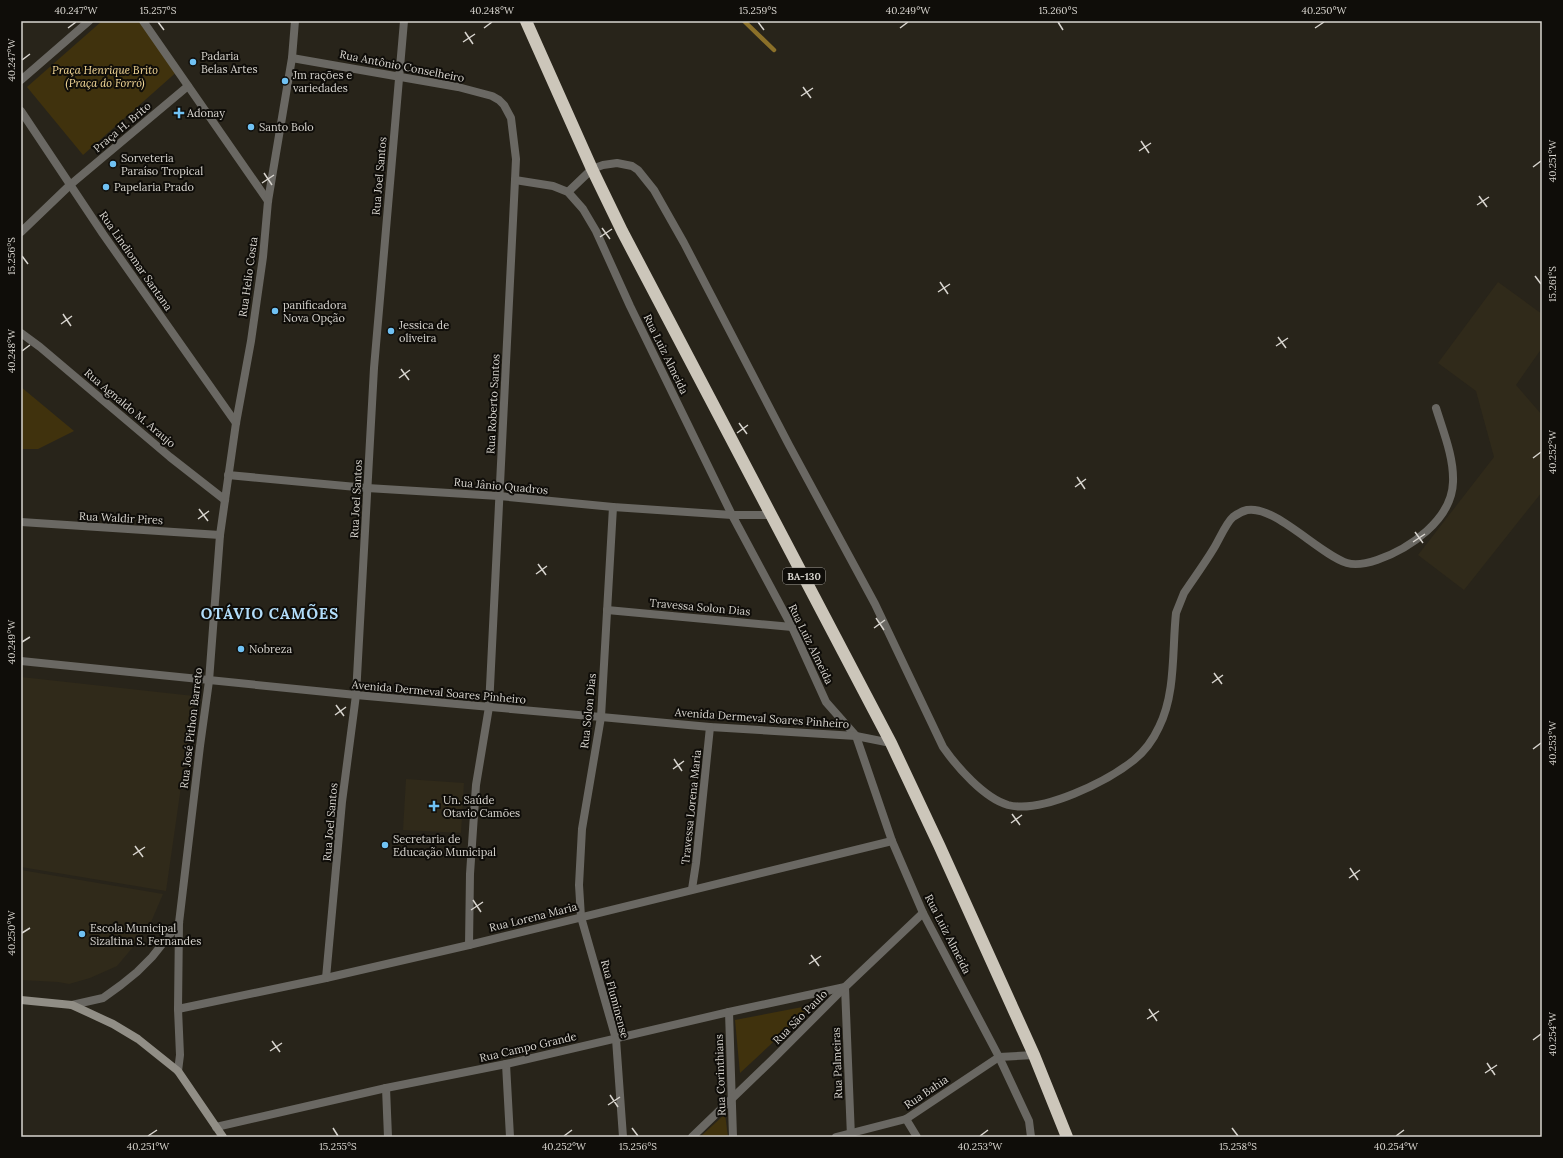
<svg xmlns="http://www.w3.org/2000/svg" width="1563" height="1158" viewBox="0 0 1563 1158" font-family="Lora,serif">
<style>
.built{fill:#302a1a}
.green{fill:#40320d}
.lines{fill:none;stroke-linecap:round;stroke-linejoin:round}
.stream{stroke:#8b7029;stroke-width:4.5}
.street{stroke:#6a6863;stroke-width:8}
.secondary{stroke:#918e86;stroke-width:8}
.highway{stroke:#ccc6ba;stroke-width:12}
.ticks{fill:none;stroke:#d8d5cf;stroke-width:1.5}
.poi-dot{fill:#70c2f4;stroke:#0f0d09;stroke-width:1.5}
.labels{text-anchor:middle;stroke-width:4;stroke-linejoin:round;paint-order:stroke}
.shield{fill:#0f0d09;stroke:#9c9994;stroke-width:1}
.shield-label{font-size:10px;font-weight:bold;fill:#d8d5cf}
.poi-label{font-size:11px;fill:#d8d5cf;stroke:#0f0d09;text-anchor:start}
.street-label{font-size:11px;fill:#d8d5cf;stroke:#0f0d09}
.park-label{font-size:11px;font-style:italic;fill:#f7db99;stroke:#0f0d09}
.district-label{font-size:15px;font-weight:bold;letter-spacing:1px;fill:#b2ddfa;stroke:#0f0d09}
.neatline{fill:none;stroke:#d8d5cf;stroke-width:1.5}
.ticks-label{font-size:10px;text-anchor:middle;fill:#d8d5cf}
</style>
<rect width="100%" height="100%" fill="#28241a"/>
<!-- built -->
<g class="built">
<path d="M1498,282L1542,314V348L1516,385L1542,415V492L1464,590L1418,555L1494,457L1476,391L1438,363Z"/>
<path d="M21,677L194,696L166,891L21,867Z"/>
<path d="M406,779L464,783L461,833L403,830Z"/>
<path d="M21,870L163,894L151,922L133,947L117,966L90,978L69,984L58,982L21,980Z"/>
</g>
<!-- green -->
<g class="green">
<path d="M102,21H145L180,69L83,155L27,87Z"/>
<path d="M21,387L74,431L38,449H21Z"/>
<path d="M813,1005L740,1073L735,1020Z"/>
<path d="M725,1114L728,1137H700Z"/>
</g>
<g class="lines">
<!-- stream -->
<path class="stream" d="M744,21L774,50"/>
<!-- street -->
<g class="street">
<path d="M143,21L268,201"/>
<path d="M292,58L458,87L492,96L499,100L504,105L511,118L516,159L515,180L489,707L476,785L470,874L469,945"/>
<path d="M21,80L89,21"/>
<path d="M21,111L103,234L236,423"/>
<path d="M515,180L553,186L568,192L583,209L596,231L630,306L732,515L792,627L826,702L856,736L892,841L923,913L999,1057L1029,1121L1031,1137"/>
<path d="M568,192L592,169L603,165L617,163L632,166L638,170L654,190L684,243L789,445L875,604L943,747C957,767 984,798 1008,805C1042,814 1108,781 1134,760C1145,751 1153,740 1159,727C1176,693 1172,650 1176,613L1184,593C1194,578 1205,563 1214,548C1219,540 1226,523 1233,517C1237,514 1243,511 1247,510C1275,505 1319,554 1347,563C1357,566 1368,563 1377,560C1409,549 1452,520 1453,482C1454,457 1443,431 1436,408"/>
<path d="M21,232L70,185L188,86"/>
<path d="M21,333L40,347L170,457L225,500"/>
<path d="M228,475L367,488L499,496L613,507L732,515H772"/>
<path d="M613,507L601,717L582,829L579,885L581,917L616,1039L623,1137"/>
<path d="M21,522L220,535"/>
<path d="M607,610L792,627"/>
<path d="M21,661L356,695L601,717L710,727L856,736L891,743"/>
<path d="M692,889L696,863L710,727"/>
<path d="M326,978L342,802L356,695L374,368L404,21"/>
<path d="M72,1005L103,998L121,985L137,972L152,957L179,923"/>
<path d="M178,1009L326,978L469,945L892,841"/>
<path d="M729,1012L733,1137"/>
<path d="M506,1064L510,1137"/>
<path d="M178,1071L180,1055L178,1009L179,923L200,746L209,681L220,535L236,423L251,341L263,257L268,201L292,58L295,21"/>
<path d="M386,1088L388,1137"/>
<path d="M906,1119L917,1137"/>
<path d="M216,1127L386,1088L506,1064L729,1012L845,987L851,1137"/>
<path d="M692,1137L773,1059L845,987L923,913"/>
<path d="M836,1137L906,1119L999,1057L1034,1055"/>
</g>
<!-- secondary -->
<path class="secondary" d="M21,1000L72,1005L113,1024L138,1039L178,1071L223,1137"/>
<!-- highway -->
<path class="highway" d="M526,21L592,169L622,231L891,743L939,845L1034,1055L1067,1137"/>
</g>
<!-- ticks -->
<path class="ticks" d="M158,22L164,30M758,22L764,30M1058,22L1063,30M68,28L76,22M484,28L492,22M900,28L908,22M1315,28L1324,22M465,32L473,44M463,42L475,34M22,60L30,54M803,87L811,98M801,96L813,88M1141,141L1149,153M1139,151L1151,143M1533,167L1541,161M264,173L272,185M262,183L274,175M1479,196L1487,207M1477,205L1489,197M602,228L610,239M600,237L612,229M22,256L28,264M1535,276L1541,284M940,282L948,294M938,292L950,284M63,314L71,326M61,324L72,316M1278,337L1286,348M1276,346L1288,338M22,351L30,345M401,369L409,380M399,378L410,370M739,423L747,434M737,433L748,425M1533,458L1541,452M1077,477L1085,489M1075,487L1086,479M199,509L208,521M198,519L209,511M1415,532L1423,543M1413,542L1425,534M538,564L546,575M536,574L547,566M876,618L884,630M874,628L885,620M22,642L30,637M1214,673L1222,684M1212,683L1223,675M336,705L344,716M335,715L346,707M1533,749L1541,743M674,759L682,771M673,769L684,761M1012,814L1020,825M1011,823L1022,815M135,846L143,857M133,855L145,847M1350,868L1358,880M1349,878L1360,870M473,900L481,912M471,910L483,902M22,933L30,928M811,955L819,966M809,964L821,956M1149,1009L1157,1021M1147,1019L1159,1011M1533,1040L1541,1034M272,1041L280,1052M270,1051L282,1043M1487,1063L1495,1075M1485,1073L1497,1065M610,1095L618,1107M608,1105L620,1097M333,1128L338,1136M632,1128L638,1136M1232,1128L1238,1136M148,1136L157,1130M564,1136L572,1130M980,1136L988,1130M1396,1136L1404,1130"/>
<!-- markers -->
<g class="poi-dot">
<circle cx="193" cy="62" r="4"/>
<circle cx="285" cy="81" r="4"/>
<path d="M177 107h4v4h4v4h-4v4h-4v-4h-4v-4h4z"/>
<circle cx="251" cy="127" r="4"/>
<circle cx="113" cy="164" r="4"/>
<circle cx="106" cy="187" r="4"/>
<circle cx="275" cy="311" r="4"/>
<circle cx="391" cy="331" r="4"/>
<circle cx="241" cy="649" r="4"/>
<path d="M432 800h4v4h4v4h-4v4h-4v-4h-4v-4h4z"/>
<circle cx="385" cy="845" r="4"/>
<circle cx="82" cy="934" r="4"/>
</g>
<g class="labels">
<!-- shield labels -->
<rect class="shield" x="783" y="568" width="42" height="16" rx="3"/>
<g class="shield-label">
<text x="804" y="580">BA-130</text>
</g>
<!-- poi labels -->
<g class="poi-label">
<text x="201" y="60">Padaria<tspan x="201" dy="13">Belas Artes</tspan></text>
<text x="293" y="79">Jm rações e<tspan x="293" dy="13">variedades</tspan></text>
<text x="187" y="117">Adonay</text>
<text x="259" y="131">Santo Bolo</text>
<text x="121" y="162">Sorveteria<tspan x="121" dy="13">Paraíso Tropical</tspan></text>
<text x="114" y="191">Papelaria Prado</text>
<text x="283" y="309">panificadora<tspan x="283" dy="13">Nova Opção</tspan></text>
<text x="399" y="329">Jessica de<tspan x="399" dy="13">oliveira</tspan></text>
<text x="249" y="653">Nobreza</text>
<text x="443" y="804">Un. Saúde<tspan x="443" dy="13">Otavio Camões</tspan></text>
<text x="393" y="843">Secretaria de<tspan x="393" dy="13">Educação Municipal</tspan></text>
<text x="90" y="932">Escola Municipal<tspan x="90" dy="13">Sizaltina S. Fernandes</tspan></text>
</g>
<!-- street labels -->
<g class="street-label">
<text transform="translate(402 66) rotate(11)" y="4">Rua Antônio Conselheiro</text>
<text transform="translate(122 127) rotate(-40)" y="4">Praça H. Brito</text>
<text transform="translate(379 176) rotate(-85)" y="4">Rua Joel Santos</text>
<text transform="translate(136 261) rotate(55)" y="4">Rua Lindiomar Santana</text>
<text transform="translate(248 277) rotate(-82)" y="4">Rua Helio Costa</text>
<text transform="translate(666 354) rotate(64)" y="4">Rua Luiz Almeida</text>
<text transform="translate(493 404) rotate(-87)" y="4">Rua Roberto Santos</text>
<text transform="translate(130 408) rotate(40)" y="4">Rua Agnaldo M. Araujo</text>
<text transform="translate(501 486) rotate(5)" y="4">Rua Jânio Quadros</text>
<text transform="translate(356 499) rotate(-87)" y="4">Rua Joel Santos</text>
<text transform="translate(121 518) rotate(3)" y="4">Rua Waldir Pires</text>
<text transform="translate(700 607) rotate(5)" y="4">Travessa Solon Dias</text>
<text transform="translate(811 644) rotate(64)" y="4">Rua Luiz Almeida</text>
<text transform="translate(439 692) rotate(5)" y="4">Avenida Dermeval Soares Pinheiro</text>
<text transform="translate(588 711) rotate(-84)" y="4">Rua Solon Dias</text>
<text transform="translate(762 718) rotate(4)" y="4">Avenida Dermeval Soares Pinheiro</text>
<text transform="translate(191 728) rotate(-83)" y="4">Rua José Pithon Barreto</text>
<text transform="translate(691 807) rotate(-84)" y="4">Travessa Lorena Maria</text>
<text transform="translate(330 822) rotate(-85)" y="4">Rua Joel Santos</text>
<text transform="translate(533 917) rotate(-14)" y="4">Rua Lorena Maria</text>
<text transform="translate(948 934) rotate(63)" y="4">Rua Luiz Almeida</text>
<text transform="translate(615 999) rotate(75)" y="4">Rua Fluminense</text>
<text transform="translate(800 1017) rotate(-45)" y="4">Rua São Paulo</text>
<text transform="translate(528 1047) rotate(-13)" y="4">Rua Campo Grande</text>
<text transform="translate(837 1063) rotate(-92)" y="4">Rua Palmeiras</text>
<text transform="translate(720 1075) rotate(-92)" y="4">Rua Corinthians</text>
<text transform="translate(926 1092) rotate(-34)" y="4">Rua Bahia</text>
</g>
<!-- park labels -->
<g class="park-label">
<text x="105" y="74">Praça Henrique Brito<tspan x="105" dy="13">(Praça do Forró)</tspan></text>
</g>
<!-- district labels -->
<g class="district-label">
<text x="270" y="619">OTÁVIO CAMÕES</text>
</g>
</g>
<!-- border -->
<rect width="1563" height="1158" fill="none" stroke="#0f0d09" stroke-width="44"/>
<rect x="22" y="22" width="1519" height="1114" class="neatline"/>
<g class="ticks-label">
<text x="76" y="14">40.247°W</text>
<text x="158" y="14">15.257°S</text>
<text x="492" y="14">40.248°W</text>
<text x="758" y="14">15.259°S</text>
<text x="908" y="14">40.249°W</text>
<text x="1058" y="14">15.260°S</text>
<text x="1324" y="14">40.250°W</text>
<text transform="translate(11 60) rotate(-90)" y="4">40.247°W</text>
<text transform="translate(1552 161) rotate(-90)" y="4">40.251°W</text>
<text transform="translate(11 256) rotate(-90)" y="4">15.256°S</text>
<text transform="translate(1552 284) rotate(-90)" y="4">15.261°S</text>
<text transform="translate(11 351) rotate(-90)" y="4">40.248°W</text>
<text transform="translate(1552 452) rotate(-90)" y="4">40.252°W</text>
<text transform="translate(11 642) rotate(-90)" y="4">40.249°W</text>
<text transform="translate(1552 743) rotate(-90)" y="4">40.253°W</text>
<text transform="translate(11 933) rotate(-90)" y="4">40.250°W</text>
<text transform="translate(1552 1034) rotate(-90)" y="4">40.254°W</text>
<text x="148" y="1150">40.251°W</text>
<text x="338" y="1150">15.255°S</text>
<text x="564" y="1150">40.252°W</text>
<text x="638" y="1150">15.256°S</text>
<text x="980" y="1150">40.253°W</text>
<text x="1238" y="1150">15.258°S</text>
<text x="1396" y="1150">40.254°W</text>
</g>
</svg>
